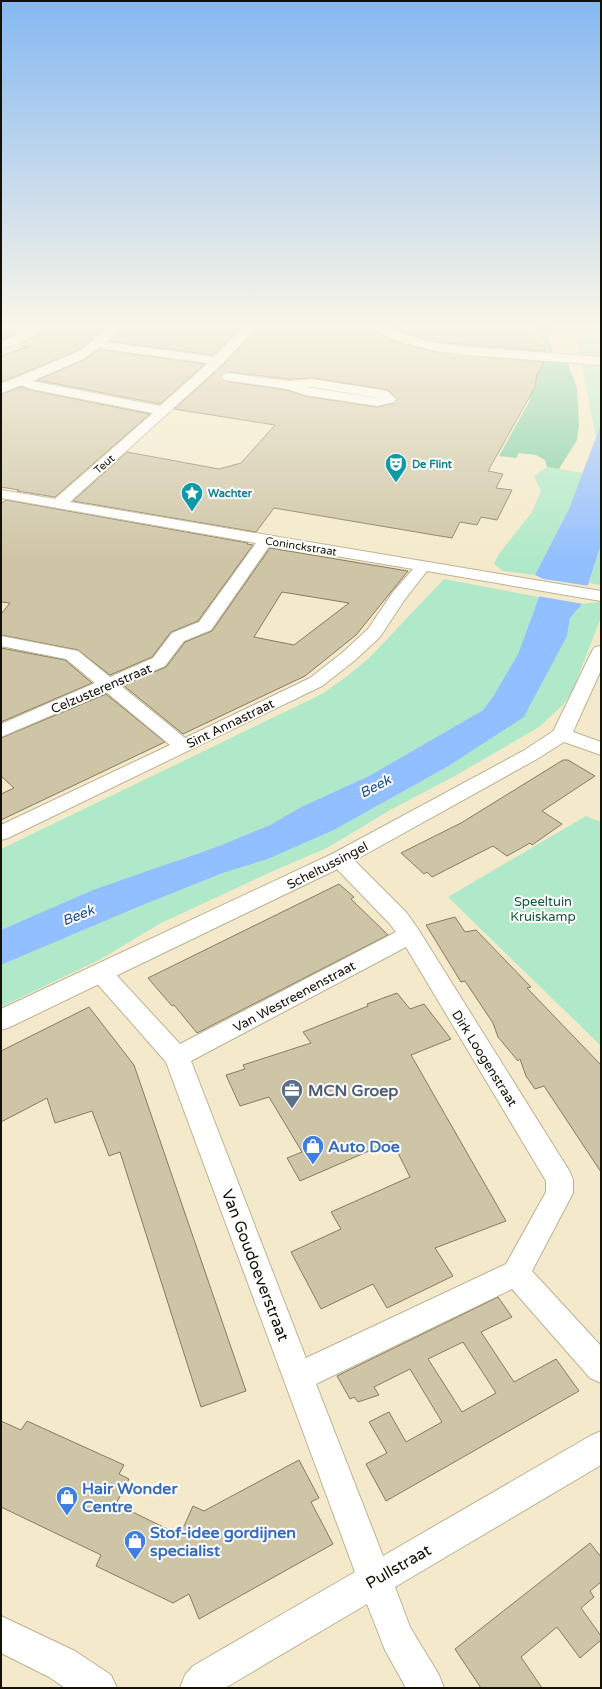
<svg xmlns="http://www.w3.org/2000/svg" width="602" height="1689" viewBox="0 0 602 1689" font-family="'Varela Round',sans-serif">
<style>
.green{fill:#afe9c9}
.forest{fill:#7acda2}
.water{fill:#92bfff}
.pier{fill:#f4eacb}
.building{fill:#cec5a6;stroke:#857c60;fill-rule:evenodd}
.lines{fill:none;stroke-linecap:round;stroke-linejoin:round}
.street-tunnel{stroke:#d2c9ad;stroke-width:13;stroke-dasharray:13 6;stroke-linecap:butt}
.street-casing{stroke:#bbb294;stroke-width:2}
.secondary-casing{stroke:#bbb294;stroke-width:2}
.street{fill:#fff;fill-rule:evenodd}
.secondary{fill:#fff;fill-rule:evenodd}
.labels{text-anchor:middle;stroke-width:4;stroke-linejoin:round;paint-order:stroke}
.far-street-label{font-size:11px;fill:#141106;stroke:#fff}
.far-culture-label{font-size:11px;font-weight:bold;fill:#0d838f;stroke:#fff;text-anchor:start}
.street-label{font-size:13px;fill:#141106;stroke:#fff}
.park-label{font-size:13px;fill:#145539;stroke:#fff}
.water-label{font-size:14px;font-style:italic;fill:#155098;stroke:#fff}
.near-service-label{font-size:16px;font-weight:bold;fill:#4e5e75;stroke:#fff;text-anchor:start}
.near-shop-label{font-size:16px;font-weight:bold;fill:#366cbe;stroke:#fff;text-anchor:start}
.near-street-label{font-size:16px;fill:#141106;stroke:#fff}
</style>
<rect width="100%" height="100%" fill="#f4eacb"/>
<!-- green -->
<g class="green">
<path d="M570,324H601V357L580,356Z"/>
<path d="M582,364L601,365V424L596,438Z"/>
<path d="M547,467L583,473L569,509L535,575L503,571L494,564L499,554L532,512L541,491L534,476Z"/>
<path d="M601,544V585L589,583Z"/>
<path d="M444,579L539,597L518,654L494,695L483,710L369,776L301,807L270,825L219,846L186,857L1,930V849L322,694L346,677L369,658Z"/>
<path d="M601,602V617L598,625L572,692L563,705L539,727L455,776L392,809L327,848L273,871L161,923L101,959L1,1007V965L138,907L223,873L268,859L334,830L447,767L530,707L546,673L567,636L570,618L582,604Z"/>
<path d="M586,816L601,822V1046L448,897Z"/>
</g>
<!-- forest -->
<g class="forest">
<path d="M530,324H553L556,332L545,333L554,354H549L547,345Z"/>
<path d="M541,360L568,363L577,388L579,425L577,440L559,469L547,467L545,460L536,455L519,453L516,458L499,456L529,402Z"/>
</g>
<!-- water -->
<path class="water" d="M601,424V544L582,604L570,618L567,636L524,717L447,767L334,830L268,859L223,873L138,907L1,965V930L93,890L219,846L270,825L301,807L369,776L483,710L494,695L518,654L539,597L535,575L569,509Z"/>
<!-- pier -->
<path class="pier" d="M534,573L535,575L543,579L590,586L584,604L537,596Z"/>
<!-- building -->
<g class="building">
<path d="M45,324H110L83,347L74,352L1,382V356L27,347L19,344L36,337Z"/>
<path d="M127,324H245L213,355L109,341Z"/>
<path d="M261,324H364L366,327L397,342L435,352L544,362L537,375L535,387L488,471L503,474L496,488L512,490L497,520L481,517L477,525L460,522L452,538L274,508L256,532L73,501L127,452L219,469L241,463L275,425L174,409L223,365ZM228,372L289,379L312,378L382,389L388,390L397,399L394,403L377,407L305,396L287,390L224,381L221,376L224,373Z"/>
<path d="M385,324H519L521,330H526L534,340L540,341V345L545,346L546,351L436,342L406,334Z"/>
<path d="M4,330L16,333L4,339L1,338V331Z"/>
<path d="M100,349L104,350L205,364L160,404L37,380L84,360Z"/>
<path d="M21,387L31,390L150,414L55,497L17,491L19,490L1,487V394Z"/>
<path d="M6,500L248,543L247,544L253,545L198,621L171,632L152,657L110,675L78,650L1,635V614L10,603L1,602V504Z"/>
<path d="M270,548L408,571L356,635L305,676L183,734L123,685L166,667L185,642L212,631ZM282,592L349,603L294,645L254,637Z"/>
<path d="M1,648L65,660L92,683L1,722Z"/>
<path d="M106,694L165,742L1,820V794L14,788L1,776V738Z"/>
<path d="M563,760H568L595,776L542,811L562,824L532,845L530,843L507,856L493,846L432,877L427,872L424,874L401,853L461,823Z"/>
<path d="M339,884L354,897L351,899L388,935L197,1033L174,1005L172,1006L148,978Z"/>
<path d="M455,917L465,932L476,930L531,987L527,988L601,1065V1172L544,1086L535,1089L526,1076L520,1059L518,1061L498,1037L493,1023L465,981L461,982L426,925Z"/>
<path d="M397,993L410,1009L424,1004L451,1039L411,1055L506,1221L435,1248L453,1276L387,1308L373,1284L321,1309L291,1252L341,1229L331,1212L410,1177L392,1141L300,1181L287,1158L302,1152L269,1097L240,1106L226,1075L245,1069L243,1065L311,1043L303,1032L368,1006L367,1004Z"/>
<path d="M89,1007L134,1065L246,1391L201,1407L120,1152L109,1156L92,1111L55,1123L47,1098L1,1122V1051Z"/>
<path d="M498,1297L512,1317L481,1332L514,1382L556,1359L579,1391L386,1501L366,1464L387,1453L369,1422L389,1412L406,1442L442,1422L410,1369L374,1387L379,1395L358,1402L354,1397L350,1399L337,1376ZM463,1342L496,1393L462,1412L428,1359Z"/>
<path d="M1,1421L21,1430L27,1421L124,1465L119,1474L129,1479L116,1504L180,1535L193,1506L204,1511L299,1460L319,1498L311,1502L333,1544L199,1619L189,1594L173,1603L96,1566L101,1555L1,1507Z"/>
<path d="M590,1543L601,1557V1582L590,1591L594,1597L581,1608L601,1636V1640L580,1658L557,1627L521,1657L542,1688H481L455,1649Z"/>
</g>
<g class="lines">
<!-- street-tunnel -->
<path class="street-tunnel" d="M215,375L228,377"/>
<!-- street casing -->
<g class="street-casing">
<g id="street">
<path d="M1,324H16L28,328L32,324H44L35,336L1,350V342L20,333L1,327Z"/>
<path d="M113,324H126L106,342L214,357L247,324H260L222,364L70,502L601,591V601L427,571L405,599L380,637L354,661L322,686L8,838L1,840V825L170,745L106,692L1,737V724L95,683L66,659L1,646V636L78,651L110,677L153,658L172,633L199,622L256,543L1,498V490L55,499L153,413L31,389L21,385L1,393V384L75,353L84,348ZM100,347L104,349L208,363L160,406L32,381L83,359ZM270,545L413,569L393,592L368,629L342,653L310,678L185,738L120,685L165,666L184,641L211,630Z"/>
<path d="M365,324H381L406,335L436,343L467,347L601,357V365L467,355L435,351L398,341L367,326Z"/>
<path d="M228,373L289,381L312,379L382,390L387,391L396,399L394,402L377,406L305,395L287,389L224,380L222,377L224,374ZM307,387H312L379,398H377Z"/>
<path d="M601,646V670L572,734L569,738L562,740L555,738L552,734L592,651L595,647Z"/>
<path d="M340,852L348,854L406,912L418,929L570,1172L573,1180V1193L532,1271L601,1346V1383L590,1378L512,1289L316,1384L383,1556L590,1436L601,1431V1465L395,1587L410,1627L439,1675L444,1688H406L385,1650L367,1604L225,1688H180L185,1675L193,1666L355,1572L166,1062L93,979L89,973L93,967L101,964L109,967L180,1044L396,932L390,924L332,864L329,859L332,854ZM406,947L546,1181V1192L506,1264L306,1358L191,1061Z"/>
</g>
</g>
<!-- secondary casing -->
<g class="secondary-casing">
<g id="secondary">
<path d="M562,728L601,742V755L564,742L537,759L348,864L10,1027L1,1030V1009L332,854L523,751L555,730Z"/>
<path d="M1,1616L75,1651L111,1675L117,1688H65L49,1677L1,1653Z"/>
</g>
</g>
<!-- street -->
<use href="#street" class="street"/>
<!-- secondary -->
<use href="#secondary" class="secondary"/>
</g>
<!-- sky -->
<linearGradient id="sky" x2="0" y2="1"><stop stop-color="#85b8f1"/><stop offset="0.58" stop-color="#faf6e8"/><stop offset="1" stop-color="#faf6e8" stop-opacity="0"/></linearGradient>
<rect width="602" height="561" fill="url(#sky)"/>
<!-- icons -->
<defs>
<g id="theatre-pin" transform="scale(1.15)"><path d="M0 17L-7.5 6A9.5 9.5 0 1 1 7.5 6Z" fill="#0f9aa8" stroke="#fff"/><path d="M-5-5.5Q0-4 5-5.5V0Q5 5 0 6Q-5 5-5 0ZM-3.3-2.5H-1v1.5H-3.3ZM1-2.5H3.3v1.5H1ZM-2.8 1Q0 5.5 2.8 1Z" fill="#fff"/></g>
<g id="sight-pin" transform="scale(1.15)"><path d="M0 17L-7.5 6A9.5 9.5 0 1 1 7.5 6Z" fill="#0f9aa8" stroke="#fff"/><path d="M0-6L1.8-2.2L6-1.7L2.9 1.2L3.7 5.4L0 3.3L-3.7 5.4L-2.9 1.2L-6-1.7L-1.8-2.2Z" fill="#fff"/></g>
<g id="office-pin" transform="scale(1.15)"><path d="M0 17L-7.5 6A9.5 9.5 0 1 1 7.5 6Z" fill="#5c6f8a" stroke="#fff"/><path d="M-6-3h4V-5.5h4V-3h4V5H-6ZM-1-4.5V-3h2v-1.5ZM-6 0V1H6V0Z" fill="#fff"/></g>
<g id="shop-pin" transform="scale(1.15)"><path d="M0 17L-7.5 6A9.5 9.5 0 1 1 7.5 6Z" fill="#3f7fe0" stroke="#fff"/><path d="M-5-2.5h2.3a2.7 3.5 0 0 1 5.4 0H5L5.5 6h-11ZM-1.5-2.5h3a1.5 2.3 0 0 0-3 0Z" fill="#fff"/></g>
</defs>
<g fill-rule="evenodd">
<use href="#theatre-pin" x="396" y="464"/>
<use href="#sight-pin" x="192" y="493"/>
<use href="#office-pin" x="292" y="1090"/>
<use href="#shop-pin" x="313" y="1146"/>
<use href="#shop-pin" x="67" y="1497"/>
<use href="#shop-pin" x="135" y="1541"/>
</g>
<g class="labels">
<!-- far-street labels -->
<g class="far-street-label">
<text transform="translate(104 464) rotate(-41)" y="4">Teut</text>
<text transform="translate(301 546) rotate(9)" y="4">Coninckstraat</text>
</g>
<!-- far-culture labels -->
<g class="far-culture-label">
<text x="412" y="468">De Flint</text>
<text x="208" y="497">Wachter</text>
</g>
<!-- street labels -->
<g class="street-label">
<text transform="translate(101 688) rotate(-23)" y="5">Celzusterenstraat</text>
<text transform="translate(230 723) rotate(-26)" y="5">Sint Annastraat</text>
<text transform="translate(327 865) rotate(-27)" y="5">Scheltussingel</text>
<text transform="translate(294 996) rotate(-28)" y="5">Van Westreenenstraat</text>
<text transform="translate(485 1058) rotate(58)" y="5">Dirk Loogenstraat</text>
</g>
<!-- park labels -->
<g class="park-label">
<text x="543" y="906">Speeltuin<tspan x="543" dy="15">Kruiskamp</tspan></text>
</g>
<!-- water labels -->
<g class="water-label">
<text transform="translate(375 786) rotate(-28)" y="5">Beek</text>
<text transform="translate(78 915) rotate(-22)" y="5">Beek</text>
</g>
<!-- near-service labels -->
<g class="near-service-label">
<text x="308" y="1096">MCN Groep</text>
</g>
<!-- near-shop labels -->
<g class="near-shop-label">
<text x="328" y="1152">Auto Doe</text>
<text x="82" y="1494">Hair Wonder<tspan x="82" dy="18">Centre</tspan></text>
<text x="150" y="1538">Stof-idee gordijnen<tspan x="150" dy="18">specialist</tspan></text>
</g>
<!-- near-street labels -->
<g class="near-street-label">
<text transform="translate(256 1265) rotate(69)" y="6">Van Goudoeverstraat</text>
<text transform="translate(398 1566) rotate(-30)" y="6">Pullstraat</text>
</g>
</g>
<!-- border -->
<rect width="602" height="1689" fill="none" stroke="#141106" stroke-width="4"/>
</svg>
